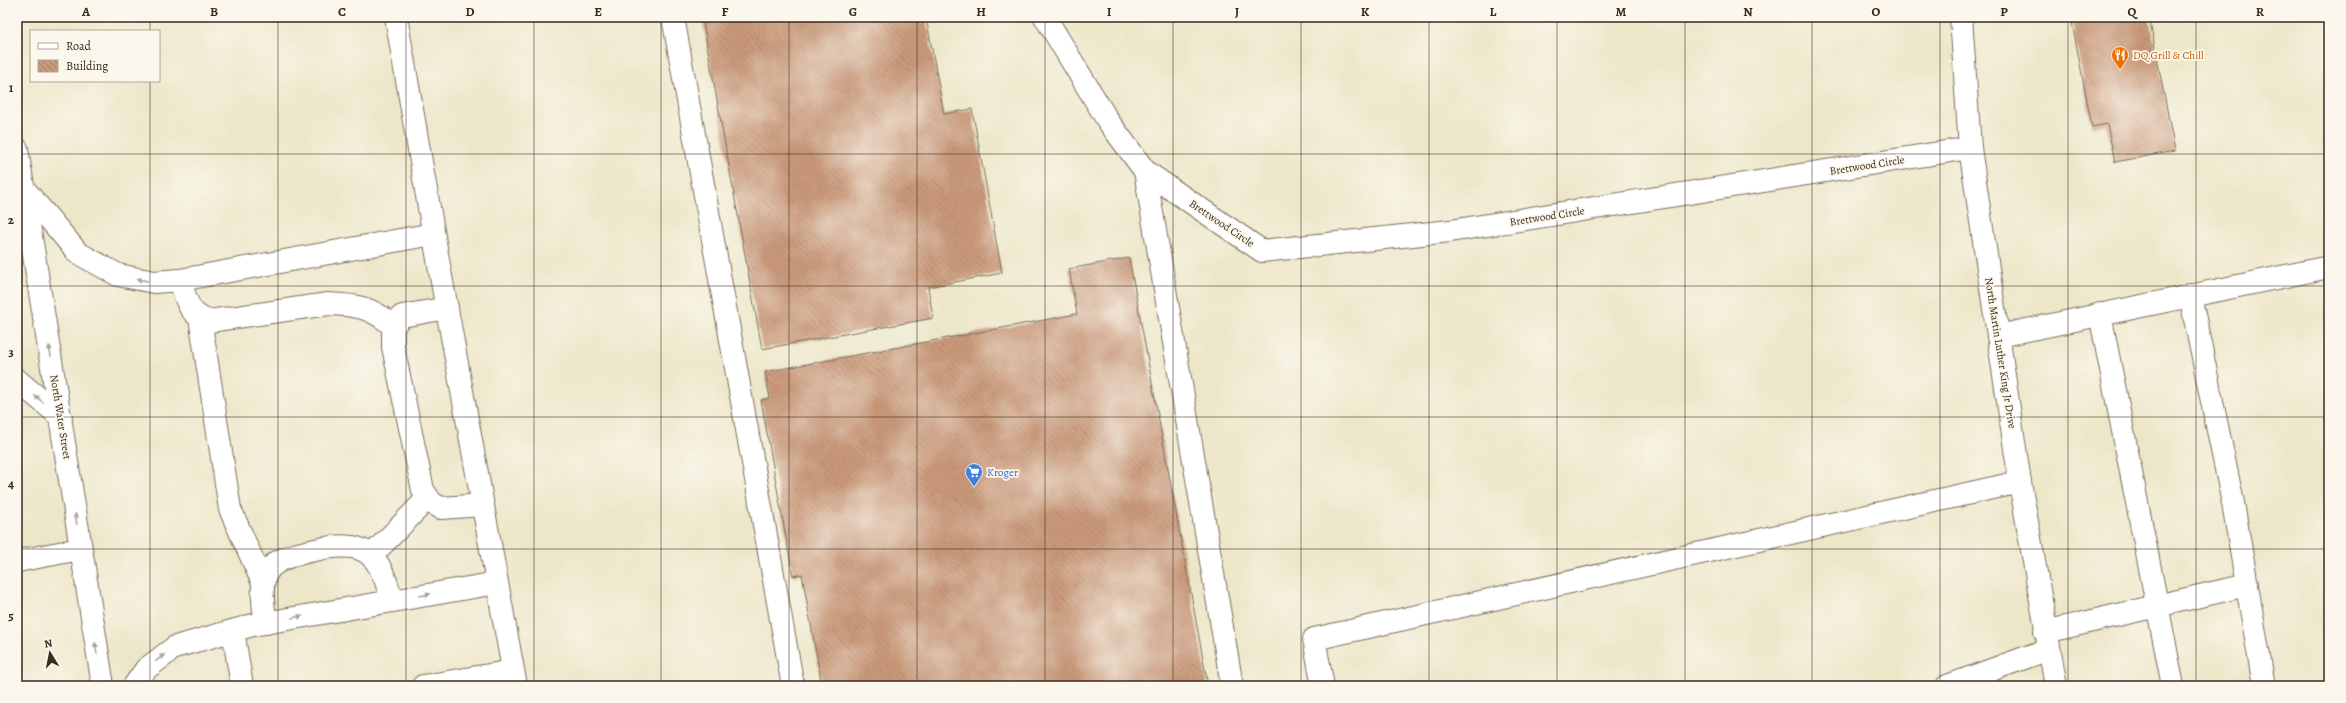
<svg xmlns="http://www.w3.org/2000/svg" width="2346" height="703" viewBox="0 0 2346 703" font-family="Alegreya,serif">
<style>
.building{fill:url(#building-back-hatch)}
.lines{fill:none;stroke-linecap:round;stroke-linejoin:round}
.minor-casing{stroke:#796c5a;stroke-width:24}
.major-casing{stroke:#796c5a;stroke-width:24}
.minor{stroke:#fff;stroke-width:22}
.major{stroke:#fff;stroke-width:22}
.oneway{fill:#a79f9a}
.grid{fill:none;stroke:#3b2a1e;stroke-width:1;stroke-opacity:0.55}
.labels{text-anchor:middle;stroke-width:3.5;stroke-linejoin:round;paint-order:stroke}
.food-label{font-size:11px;fill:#c56008;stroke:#fbf7ec;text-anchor:start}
.street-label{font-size:11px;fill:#3b2a1e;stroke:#fbf7ec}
.shop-label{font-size:11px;fill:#366cbe;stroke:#fbf7ec;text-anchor:start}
.neatline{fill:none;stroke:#3b2a1e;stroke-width:1.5}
.grid-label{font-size:13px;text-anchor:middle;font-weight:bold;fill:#3b2a1e}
</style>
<defs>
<pattern id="building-back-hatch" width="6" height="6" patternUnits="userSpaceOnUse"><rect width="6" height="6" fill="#ca9979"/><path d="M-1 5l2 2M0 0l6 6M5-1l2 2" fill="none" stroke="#a57d63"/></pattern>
</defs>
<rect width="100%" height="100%" fill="#fbf7ec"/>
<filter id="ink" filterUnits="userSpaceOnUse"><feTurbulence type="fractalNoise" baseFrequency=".025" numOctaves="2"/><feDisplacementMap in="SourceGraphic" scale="8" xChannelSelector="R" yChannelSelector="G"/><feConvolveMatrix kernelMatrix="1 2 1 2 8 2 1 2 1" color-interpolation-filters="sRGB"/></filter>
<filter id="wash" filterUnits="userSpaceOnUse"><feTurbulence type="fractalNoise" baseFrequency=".012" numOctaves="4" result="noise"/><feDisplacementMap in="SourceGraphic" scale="16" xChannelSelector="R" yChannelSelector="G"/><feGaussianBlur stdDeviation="0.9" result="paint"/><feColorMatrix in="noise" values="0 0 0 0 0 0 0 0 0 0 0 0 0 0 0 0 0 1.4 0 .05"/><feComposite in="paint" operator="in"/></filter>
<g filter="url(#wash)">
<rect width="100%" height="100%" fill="#ede7ca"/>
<g id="blocks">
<!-- building -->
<g class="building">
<path d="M702,17H926L944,114L972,109L1002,273L928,287L933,318L762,349Z"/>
<path d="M2071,17H2149L2175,151L2115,162L2107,124L2092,127Z"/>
<path d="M1129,258L1208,686H822L802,574L793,576L761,400L770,398L765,372L1077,314L1069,269Z"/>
</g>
</g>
</g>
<g filter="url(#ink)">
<use href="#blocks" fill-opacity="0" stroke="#796c5a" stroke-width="1"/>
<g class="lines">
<!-- minor casing -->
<g class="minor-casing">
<g id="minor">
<path d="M396,17L440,271L516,686"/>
<path d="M673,17L793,686"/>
<path d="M1045,17L1108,121L1145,171L1232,686"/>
<path d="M1961,17L1970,148L2020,482L2056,686"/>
<path d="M1145,171L1262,251L1450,231L1970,148"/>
<path d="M25,190L78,253L118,275L154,282L180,280L433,234"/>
<path d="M180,280C186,299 188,315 209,321L328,304C356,305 372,307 393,326"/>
<path d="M2190,295L2233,503L2264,686"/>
<path d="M447,308L402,316L393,326V347L423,490L432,503L441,508L483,505"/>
<path d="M2100,314L2173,686"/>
<path d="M200,318L230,509L263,583"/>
<path d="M1998,336L2329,267"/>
<path d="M371,556L427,499"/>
<path d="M17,561L80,549"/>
<path d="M266,623C257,571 264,560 315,550C366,539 379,552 392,601"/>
<path d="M233,631L242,686"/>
<path d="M2045,632L2247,585"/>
<path d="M134,686L146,669L175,647L253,625L497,583"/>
<path d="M423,686L513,671"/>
<path d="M1323,686L1314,639L2020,482"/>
<path d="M1947,686L2049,649"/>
</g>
</g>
<!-- major casing -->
<g class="major-casing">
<g id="major">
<path d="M17,149L103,686"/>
<path d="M17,380L61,417"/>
</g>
</g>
<!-- minor -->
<use href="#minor" class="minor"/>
<!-- major -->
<use href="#major" class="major"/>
</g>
<!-- one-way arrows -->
<defs><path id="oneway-solid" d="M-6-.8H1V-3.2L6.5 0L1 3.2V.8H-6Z"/></defs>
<g class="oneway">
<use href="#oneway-solid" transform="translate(142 280) rotate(-169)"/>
<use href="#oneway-solid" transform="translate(50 351) rotate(-99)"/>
<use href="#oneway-solid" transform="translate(39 399) rotate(-140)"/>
<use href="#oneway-solid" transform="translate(76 519) rotate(-98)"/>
<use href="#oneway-solid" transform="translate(425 595) rotate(-10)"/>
<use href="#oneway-solid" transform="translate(297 617) rotate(-10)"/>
<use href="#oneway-solid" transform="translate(96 648) rotate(-99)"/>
<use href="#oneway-solid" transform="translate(160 658) rotate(-37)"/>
</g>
</g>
<!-- grid -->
<path class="grid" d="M150,17V31M278,17V686M406,17V686M534,17V686M661,17V686M789,17V686M917,17V686M1045,17V686M1173,17V686M1301,17V686M1429,17V686M1557,17V686M1685,17V686M1812,17V686M1940,17V686M2068,17V686M2196,17V686M150,81V686M17,154H2329M17,286H2329M17,417H2329M17,549H2329"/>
<!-- icons -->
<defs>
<g id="restaurant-pin" transform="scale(0.9)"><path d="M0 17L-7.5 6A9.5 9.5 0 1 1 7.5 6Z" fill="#e8710a" stroke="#fbf7ec"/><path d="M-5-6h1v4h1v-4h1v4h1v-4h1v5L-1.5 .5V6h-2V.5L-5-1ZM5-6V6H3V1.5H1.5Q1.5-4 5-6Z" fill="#fff"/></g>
<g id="supermarket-pin" transform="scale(0.9)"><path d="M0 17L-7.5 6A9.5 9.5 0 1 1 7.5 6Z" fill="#3f7fe0" stroke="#fbf7ec"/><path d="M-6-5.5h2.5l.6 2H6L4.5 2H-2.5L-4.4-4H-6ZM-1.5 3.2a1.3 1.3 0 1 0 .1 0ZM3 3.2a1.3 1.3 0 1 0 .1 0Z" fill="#fff"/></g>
</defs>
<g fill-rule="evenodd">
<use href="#restaurant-pin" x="2120" y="55"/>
<use href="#supermarket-pin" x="974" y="472"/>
</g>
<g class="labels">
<!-- food labels -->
<g class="food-label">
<text x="2133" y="59">DQ Grill &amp; Chill</text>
</g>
<!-- street labels -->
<g class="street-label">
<text transform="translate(1867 165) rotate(-9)" y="4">Brettwood Circle</text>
<text transform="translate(1547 216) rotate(-9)" y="4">Brettwood Circle</text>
<text transform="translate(1222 223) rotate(34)" y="4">Brettwood Circle</text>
<text transform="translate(2001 353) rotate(81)" y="4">North Martin Luther King Jr Drive</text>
<text transform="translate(61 417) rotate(81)" y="4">North Water Street</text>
</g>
<!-- shop labels -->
<g class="shop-label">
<text x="987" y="476">Kroger</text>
</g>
</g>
<!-- margin -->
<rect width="2346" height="703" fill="none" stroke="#fbf7ec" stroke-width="44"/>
<!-- legend -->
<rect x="30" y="30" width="130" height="52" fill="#fbf7ec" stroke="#aea59a"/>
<rect x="38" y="43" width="20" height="6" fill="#ffffff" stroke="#aea59a"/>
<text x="66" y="50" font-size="12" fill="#3b2a1e">Road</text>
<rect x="38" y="60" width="20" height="12" fill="url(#building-back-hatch)" stroke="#aea59a"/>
<text x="66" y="70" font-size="12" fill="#3b2a1e">Building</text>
<!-- north arrow -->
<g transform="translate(50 653) rotate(350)" stroke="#fbf7ec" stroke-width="3" paint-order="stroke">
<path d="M0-3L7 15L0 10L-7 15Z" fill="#3b2a1e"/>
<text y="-6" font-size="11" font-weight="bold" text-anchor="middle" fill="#3b2a1e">N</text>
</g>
<rect x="22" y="22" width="2302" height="659" class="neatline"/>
<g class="grid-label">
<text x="86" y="16">A</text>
<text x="214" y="16">B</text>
<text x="342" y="16">C</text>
<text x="470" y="16">D</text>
<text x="598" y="16">E</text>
<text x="725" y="16">F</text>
<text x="853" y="16">G</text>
<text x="981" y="16">H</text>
<text x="1109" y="16">I</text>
<text x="1237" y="16">J</text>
<text x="1365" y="16">K</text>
<text x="1493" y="16">L</text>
<text x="1621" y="16">M</text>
<text x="1748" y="16">N</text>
<text x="1876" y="16">O</text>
<text x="2004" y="16">P</text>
<text x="2132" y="16">Q</text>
<text x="2260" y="16">R</text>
<text x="11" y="92">1</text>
<text x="11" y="224">2</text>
<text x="11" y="356">3</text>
<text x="11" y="488">4</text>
<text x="11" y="620">5</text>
</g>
</svg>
